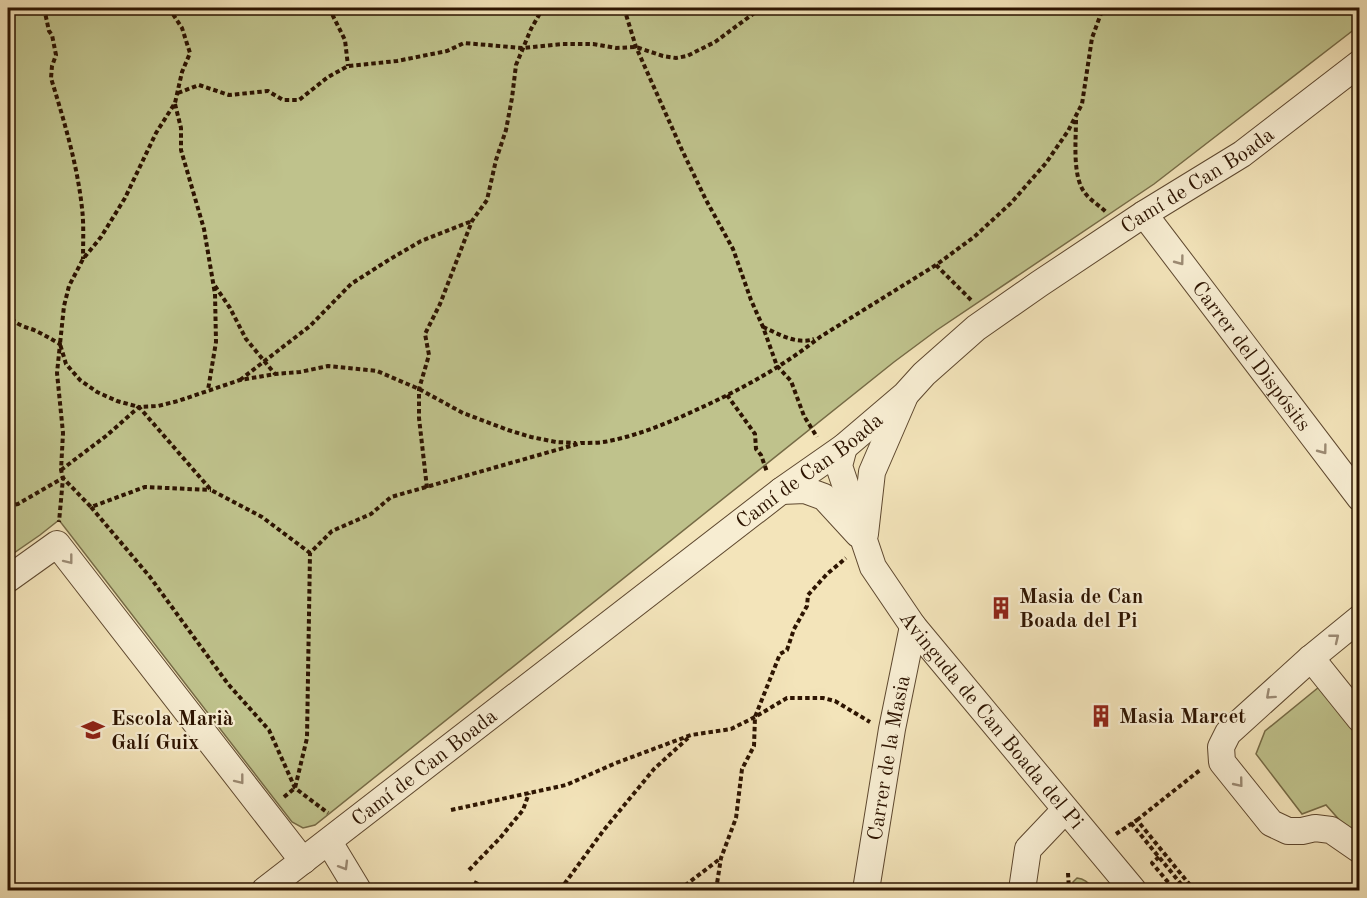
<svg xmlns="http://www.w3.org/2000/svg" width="1367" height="898" viewBox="0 0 1367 898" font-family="'Old Standard TT',serif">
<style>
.green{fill:#bfc28c;stroke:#766b46;stroke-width:1.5}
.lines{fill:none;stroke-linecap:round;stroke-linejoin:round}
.street-casing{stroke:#5e482f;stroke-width:28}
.path{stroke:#2d1401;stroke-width:4;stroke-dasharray:4.5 3;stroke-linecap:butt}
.street{stroke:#f7edd2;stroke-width:26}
.oneway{stroke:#9c8b74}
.labels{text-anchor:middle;stroke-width:4.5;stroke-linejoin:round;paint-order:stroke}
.street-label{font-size:21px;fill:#2d1401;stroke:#f7edd2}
.poi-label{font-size:21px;font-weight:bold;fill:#2d1401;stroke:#f7edd2;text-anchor:start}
</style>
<rect width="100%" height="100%" fill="#f3e4ba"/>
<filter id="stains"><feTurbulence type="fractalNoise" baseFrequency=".00333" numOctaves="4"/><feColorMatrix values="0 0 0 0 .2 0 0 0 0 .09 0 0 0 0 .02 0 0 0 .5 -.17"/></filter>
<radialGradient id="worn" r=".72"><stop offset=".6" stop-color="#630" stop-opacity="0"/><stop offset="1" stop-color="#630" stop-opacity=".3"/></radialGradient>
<!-- green -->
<g class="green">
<path d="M8,8H1359L1360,25L1154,184L937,330L894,362L315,825L303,828L292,822L59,520L40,535L8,557Z"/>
<path d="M1319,687L1359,737L1360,776L1358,777L1360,779L1359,842L1326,805L1302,814L1256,754L1265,731Z"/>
<path d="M1077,878C1086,879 1089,884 1095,890H1074L1073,882Z"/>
</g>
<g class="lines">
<!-- street casing -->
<g class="street-casing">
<g id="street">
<path id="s1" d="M1144,214L1360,498"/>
<path id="s2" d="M844,447L839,466L873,567L913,626L1133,890"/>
<path d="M781,491L805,490L824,497L858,534"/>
<path d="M865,534L872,472L904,398"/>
<path d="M8,579L57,544L303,861"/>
<path d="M1360,618L1311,658L1228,733L1221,747L1222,762L1271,823L1288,831H1302L1315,828L1331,830L1360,850"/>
<path d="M1311,658L1360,719"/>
<path d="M329,842L358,890"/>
<path id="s3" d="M265,890L781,491L844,447L905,395L924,374L976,328L1039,284L1144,214L1242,154L1360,63"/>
<path id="s4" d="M866,890L892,729L913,626"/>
<path d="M1022,890L1028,849L1065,810"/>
</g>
</g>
<!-- path -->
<g class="path">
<path d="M44,8L49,31L52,35L56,55L52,66L51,78C64,121 77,163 82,208C84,225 83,242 83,259"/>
<path d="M169,8L182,28L190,53L182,72L175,103L156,133L125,198L101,237L83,259L69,286L64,306L60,344L66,364L80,380L97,392L117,401L139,407L211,490L262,517L310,553"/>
<path d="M329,8L345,40L348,66"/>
<path d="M624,8L636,47L682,150L706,200L733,249L751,300L763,327L777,366L791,381L804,416L817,437"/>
<path d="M178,93L199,85L229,95L268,91L283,100H299L328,77L348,66L397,61L447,51L464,43L522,48L562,44H593L616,48L636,47L663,56L676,58L687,56L715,42L761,8"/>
<path d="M175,104L181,128V150L204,229L215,294L216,342L208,390"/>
<path d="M1076,120C1076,140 1072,177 1085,193C1090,200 1100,206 1106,212"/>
<path d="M936,265L972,301"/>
<path d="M215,286L230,308L246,339L275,374"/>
<path d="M8,312C12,324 23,326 34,330C43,334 51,339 60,344L57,373L63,433L61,470L63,478L59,522"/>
<path d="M763,327C779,334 796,345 814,339"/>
<path d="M240,380L310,326L351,284L387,261L421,241L472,221"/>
<path d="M727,395L755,434L756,449L761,455L767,472"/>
<path d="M61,470L106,436L139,407L158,406L178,401L240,380L275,374L300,372L328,366L377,371L419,389L463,413L508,430L531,437L556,442L576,443"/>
<path d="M427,488L419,418V389L429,355L425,334L440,304L472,221L487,200L496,160L506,130L512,98L516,65L531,29L543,8"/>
<path d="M8,506L18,504L63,478L91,507L145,487L211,490"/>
<path d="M91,507L150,577L228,684L269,730L295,788L328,813"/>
<path d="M284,797L295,788L307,738L310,553L332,531L371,514L391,497L581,443C590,443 600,443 609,441C644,434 677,419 709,404C749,385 786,364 820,337L936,265L974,237L1011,203L1046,163L1068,131L1082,104L1092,38L1103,8"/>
<path d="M451,810L566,785L616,763L691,735L731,729L755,717L787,698H823L835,701L870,722"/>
<path d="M1137,820L1200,770"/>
<path d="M1131,823L1186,890"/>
<path d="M1116,834L1137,820L1194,890"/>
<path d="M1159,857L1152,863L1173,888L1170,890"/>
<path d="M469,870L500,838L523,810L529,793"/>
<path d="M1068,873L1069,890"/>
<path d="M474,882L490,890"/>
<path d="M560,890L603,831L654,769L688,738"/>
<path d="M679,890L721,858"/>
<path d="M716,890L721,858L736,818L742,769L754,746L755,717L780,654L787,650L794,629L807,606L808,595L827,574L846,558"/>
</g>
<!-- street -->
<use href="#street" class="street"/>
</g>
<!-- one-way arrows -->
<defs><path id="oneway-chevron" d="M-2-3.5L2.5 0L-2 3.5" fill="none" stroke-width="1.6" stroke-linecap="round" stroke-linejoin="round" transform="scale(1.5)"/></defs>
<g class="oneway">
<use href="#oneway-chevron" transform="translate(1180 261) rotate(53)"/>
<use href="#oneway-chevron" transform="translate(1323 450) rotate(53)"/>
<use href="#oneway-chevron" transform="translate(69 560) rotate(52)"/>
<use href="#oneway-chevron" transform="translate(1335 638) rotate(-39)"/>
<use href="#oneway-chevron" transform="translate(1270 695) rotate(138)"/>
<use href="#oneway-chevron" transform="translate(240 780) rotate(52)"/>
<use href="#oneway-chevron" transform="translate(1239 783) rotate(51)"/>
<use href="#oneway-chevron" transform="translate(344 866) rotate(59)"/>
</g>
<!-- icons -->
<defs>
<g id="building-bare" transform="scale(1.8)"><path d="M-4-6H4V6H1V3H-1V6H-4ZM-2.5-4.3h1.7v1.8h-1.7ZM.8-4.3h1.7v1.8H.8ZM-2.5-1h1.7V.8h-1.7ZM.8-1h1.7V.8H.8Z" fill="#8f2418" stroke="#f7edd2" stroke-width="2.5" paint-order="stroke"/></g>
<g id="school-bare" transform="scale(1.8)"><path d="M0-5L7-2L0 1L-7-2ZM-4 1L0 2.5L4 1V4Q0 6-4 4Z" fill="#8f2418" stroke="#f7edd2" stroke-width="2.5" paint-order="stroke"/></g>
</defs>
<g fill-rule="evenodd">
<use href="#building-bare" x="1001" y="608"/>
<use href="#building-bare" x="1101" y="716"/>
<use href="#school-bare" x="93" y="730"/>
</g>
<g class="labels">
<!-- street labels -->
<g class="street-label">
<text dy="7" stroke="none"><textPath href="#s3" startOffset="1173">Camí de Can Boada</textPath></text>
<text dy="7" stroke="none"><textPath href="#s1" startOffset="178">Carrer del Dispósits</textPath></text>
<text dy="7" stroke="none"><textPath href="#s3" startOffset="687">Camí de Can Boada</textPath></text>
<text dy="7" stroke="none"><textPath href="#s2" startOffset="320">Avinguda de Can Boada del Pi</textPath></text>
<text dy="7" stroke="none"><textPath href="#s4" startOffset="134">Carrer de la Masia</textPath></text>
<text dy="7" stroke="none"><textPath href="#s3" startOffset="201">Camí de Can Boada</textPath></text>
</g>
<!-- poi labels -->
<g class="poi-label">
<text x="1019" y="603">Masia de Can<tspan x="1019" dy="24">Boada del Pi</tspan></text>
<text x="1119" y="723">Masia Marcet</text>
<text x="111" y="725">Escola Marià<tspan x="111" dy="24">Galí Guix</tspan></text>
</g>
</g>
<!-- margin -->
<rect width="1367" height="898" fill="none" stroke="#f3e4ba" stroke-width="30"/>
<rect x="9" y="9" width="1349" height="880" fill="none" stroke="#2d1401" stroke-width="3"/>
<rect x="15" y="15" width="1337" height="868" fill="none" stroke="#2d1401" stroke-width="1.5"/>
<rect width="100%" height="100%" filter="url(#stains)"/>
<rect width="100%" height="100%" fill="url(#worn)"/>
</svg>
